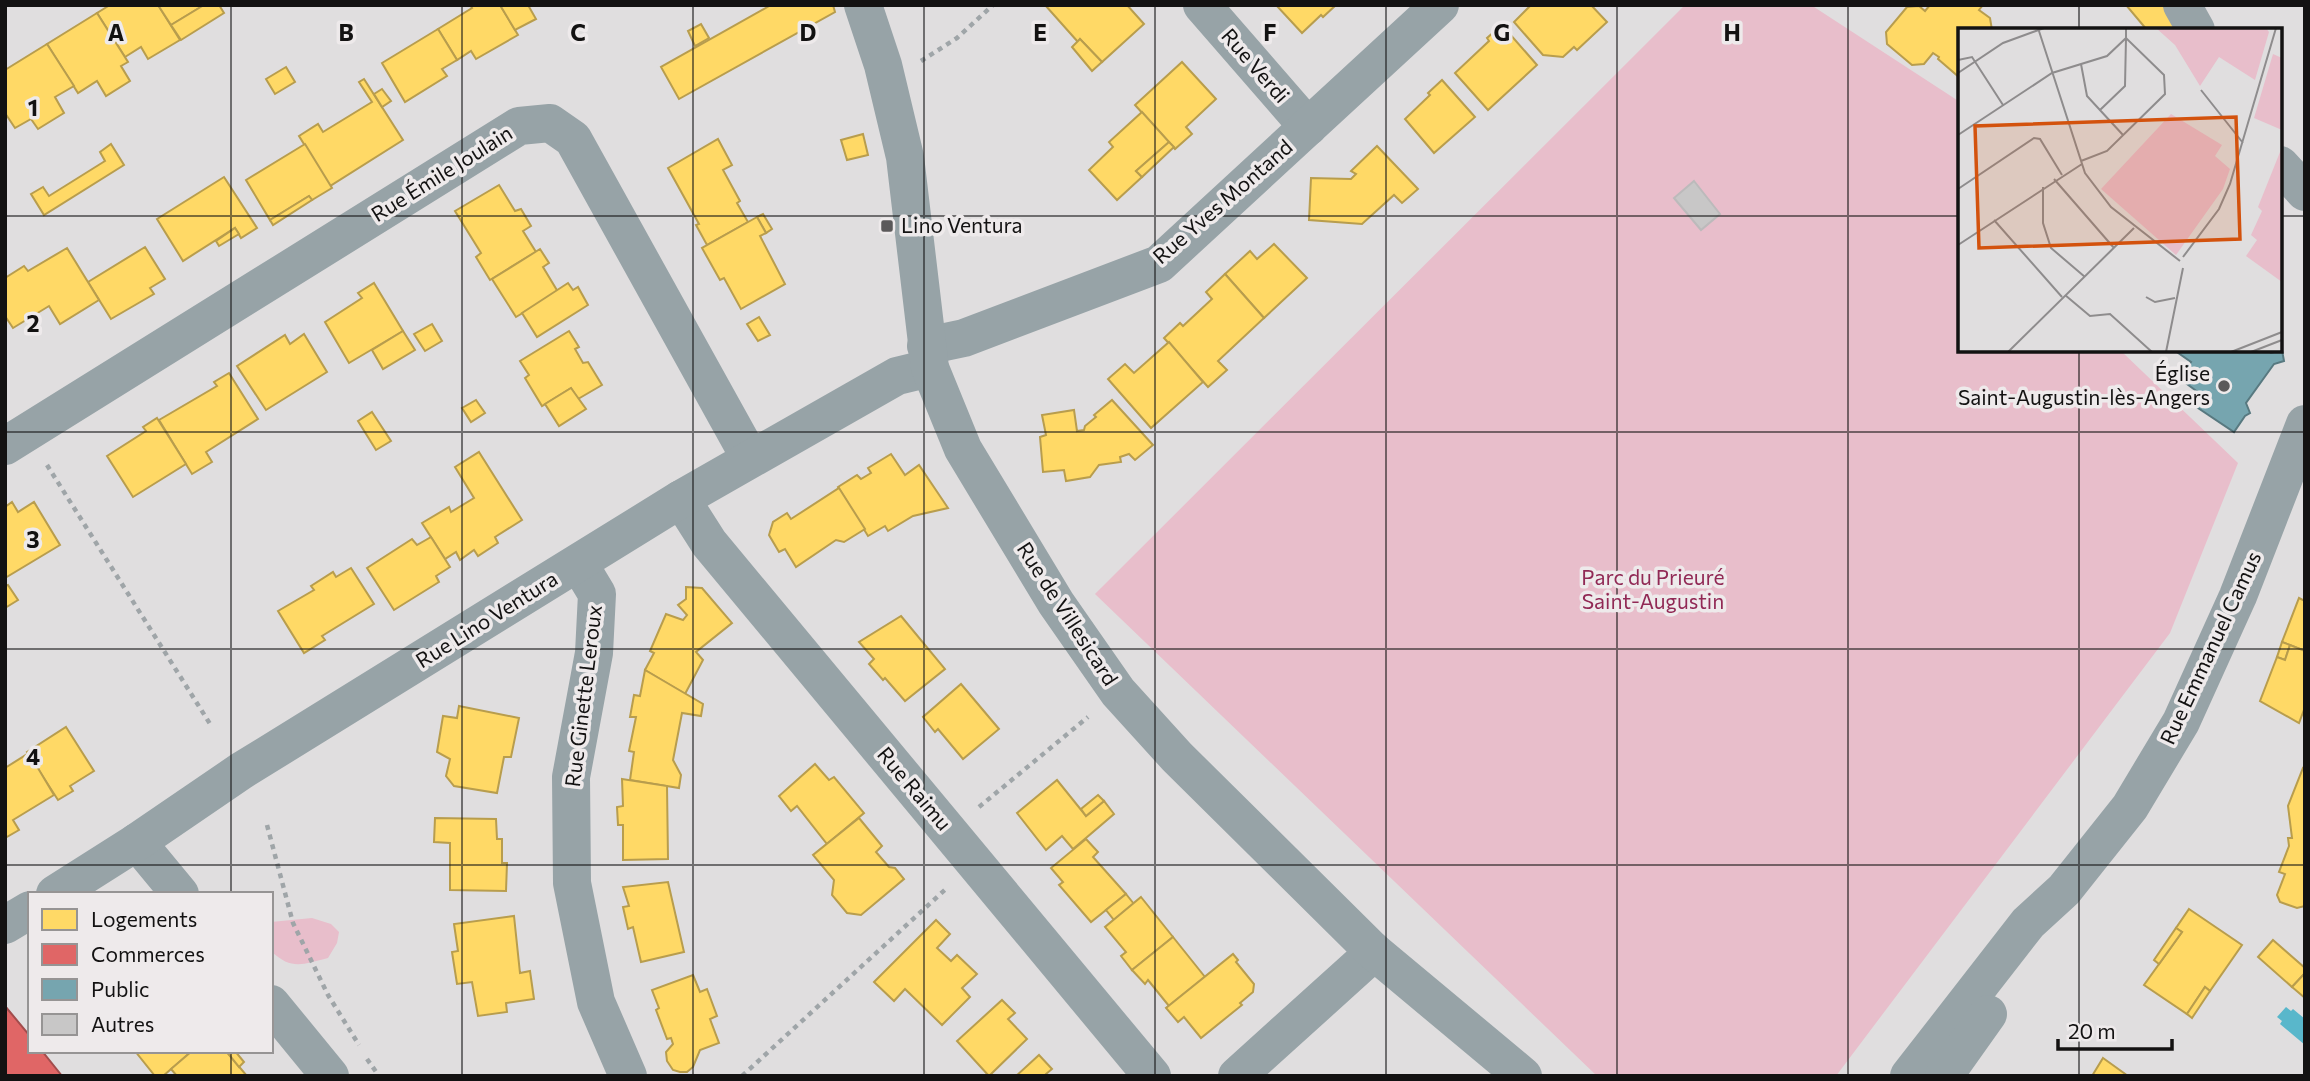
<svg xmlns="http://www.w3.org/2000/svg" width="2310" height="1081" viewBox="0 0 2310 1081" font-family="Commissioner,sans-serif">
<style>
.green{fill:#e8becb}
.water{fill:#59b7cb}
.homes{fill:#ffd966;stroke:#b89d4d;stroke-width:2}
.shops{fill:#e06666;stroke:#a24d4d;stroke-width:2}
.public{fill:#76a5af;stroke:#587980;stroke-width:2}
.building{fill:#c8c7c7;stroke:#bcbabb;stroke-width:2}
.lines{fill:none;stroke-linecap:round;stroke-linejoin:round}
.path{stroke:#9fa5a8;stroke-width:4.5;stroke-dasharray:5 5;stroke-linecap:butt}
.minor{stroke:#97a3a7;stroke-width:38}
.tertiary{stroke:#97a3a7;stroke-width:38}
.grid{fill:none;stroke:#131212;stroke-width:2;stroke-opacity:0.55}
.poi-dot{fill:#5b595a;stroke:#eeeaeb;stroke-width:2.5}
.labels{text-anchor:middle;stroke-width:7;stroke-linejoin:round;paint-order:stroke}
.street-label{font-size:21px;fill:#131212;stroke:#eeeaeb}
.poi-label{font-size:21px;fill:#131212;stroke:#eeeaeb;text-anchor:start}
.park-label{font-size:21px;fill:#912955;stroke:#eeeaeb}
.inset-road{fill:none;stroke:#8e8c8d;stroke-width:2}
.view{fill:#d3520d;fill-opacity:0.15;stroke:#d3520d;stroke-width:3.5}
.inset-edge{fill:none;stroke:#131212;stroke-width:3.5}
.grid-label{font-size:23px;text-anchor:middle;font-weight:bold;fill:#131212;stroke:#eeeaeb;stroke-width:7;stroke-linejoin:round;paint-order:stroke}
</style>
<rect width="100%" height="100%" fill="#e0dedf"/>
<!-- green -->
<g class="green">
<path d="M1685,5H1811L1960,102V350H2120L2238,463L2170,633L1836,1076H1597L1095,594Z"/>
<path d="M312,918L331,924L339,932L337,943L328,958C303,964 292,971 271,951V922Z"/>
</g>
<!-- water -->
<path class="water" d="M2286,1007L2291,1011L2293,1009L2305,1019V1045L2280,1024L2282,1021L2277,1017Z"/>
<!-- homes -->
<g class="homes">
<path d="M110,5H158L180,40L148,59L141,47L125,57L97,13Z"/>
<path d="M158,5H204L171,25Z"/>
<path d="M204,5H219L224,13L181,40L171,25Z"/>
<path d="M470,5H500L518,35L476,59L471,51L457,60L438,29L472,8Z"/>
<path d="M500,5H528L536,19L515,30Z"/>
<path d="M771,5H833L835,12L679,99L661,67Z"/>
<path d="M1045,5H1127L1144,24L1102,62L1080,39L1078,42Z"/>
<path d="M1276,5H1336L1323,17L1321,15L1302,33Z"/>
<path d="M1531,5H1591L1607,22L1577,50L1574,47L1563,57L1543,55L1514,22Z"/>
<path d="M1930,5H1983L1979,10L1990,18L1992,30H1960V78L1938,59L1939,57L1933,53L1924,64L1912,65L1887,44L1886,32L1907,7L1919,6L1925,11Z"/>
<path d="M2126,5H2163L2181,30H2147Z"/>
<path d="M97,13L128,62L121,66L130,81L106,96L97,81L78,93L47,44Z"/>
<path d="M701,24L709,38L695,46L688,31Z"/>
<path d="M1502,25L1537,65L1488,110L1455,73L1489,41L1487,38Z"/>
<path d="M438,29L457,60L442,69L447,76L405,102L382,63Z"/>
<path d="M1080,39L1102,62L1092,71L1072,47Z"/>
<path d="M47,44L74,86L55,97L64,113L38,129L31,119L15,128L5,113V70Z"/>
<path d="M1182,62L1216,99L1186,127L1192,134L1175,149L1135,105Z"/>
<path d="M286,67L295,82L275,94L266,79Z"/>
<path d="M364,79L403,140L330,186L299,136L318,124L323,132L372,102L359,82Z"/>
<path d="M1442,80L1475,117L1434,153L1405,119L1430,95L1428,93Z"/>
<path d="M382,89L391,101L382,107L374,94Z"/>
<path d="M1142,112L1169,142L1136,171L1142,177L1117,200L1089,170L1113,147L1109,142Z"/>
<path d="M863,134L868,155L847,160L841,140Z"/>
<path d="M718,139L732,165L723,170L740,201L737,203L748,222L707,245L696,225L699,224L668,168Z"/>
<path d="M1169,142L1174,147L1142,177L1136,171Z"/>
<path d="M111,144L124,165L44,215L31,194L43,187L49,196L105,161L100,152Z"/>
<path d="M305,144L332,188L312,200L309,196L270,220L246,180Z"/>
<path d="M1377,146L1418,189L1402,203L1394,195L1362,224L1309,220L1311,178L1351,179L1356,174L1351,171Z"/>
<path d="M224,177L257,228L241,238L235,228L183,261L157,219Z"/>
<path d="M499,185L515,211L521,209L531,226L523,231L536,252L490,280L476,257L481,253L455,211Z"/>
<path d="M309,196L312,200L273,225L270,220Z"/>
<path d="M763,214L772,229L766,233L757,217Z"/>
<path d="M757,217L766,233L760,236L785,284L741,309L724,278L720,280L702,248Z"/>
<path d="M235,228L239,234L219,246L216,241Z"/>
<path d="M1274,244L1307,278L1264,318L1225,274L1250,251L1257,259Z"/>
<path d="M145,247L165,279L150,288L154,294L111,319L88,282Z"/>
<path d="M67,248L99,300L60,324L49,306L13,328L5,316V278L24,266L28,271Z"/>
<path d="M540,249L549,263L543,267L558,292L516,317L492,279Z"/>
<path d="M1225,274L1264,318L1218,361L1227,370L1208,387L1164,338L1180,323L1183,326L1212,299L1206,292Z"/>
<path d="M374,283L403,331L349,363L325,322L362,298L358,293Z"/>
<path d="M568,283L573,290L578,287L588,305L537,337L522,313Z"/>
<path d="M759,317L770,335L758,341L747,324Z"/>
<path d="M432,324L442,341L425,351L414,334Z"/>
<path d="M403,331L415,350L383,369L372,350Z"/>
<path d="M569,331L579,347L575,349L583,363L588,362L602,385L578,399L571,388L542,406L525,378L529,375L520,361Z"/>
<path d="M304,334L327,372L266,410L237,366L285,335L290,344Z"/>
<path d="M1169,342L1203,382L1151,428L1108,379L1125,364L1134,373Z"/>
<path d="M229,373L258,419L206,452L212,462L192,474L159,420L217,386L214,382Z"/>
<path d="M571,388L586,409L559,426L545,404Z"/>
<path d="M476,400L485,413L471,422L462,408Z"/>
<path d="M1112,400L1153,445L1135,460L1129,454L1120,457L1121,462L1099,465L1090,477L1066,481L1064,470L1043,472L1040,437L1046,435L1042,415L1074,410L1077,431L1084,430L1085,426L1096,417L1094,415Z"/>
<path d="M372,412L391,441L376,450L358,421Z"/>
<path d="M157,418L186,464L133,497L107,456L146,431L143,427Z"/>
<path d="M479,452L522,520L495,537L498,543L478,556L474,550L460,560L456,552L445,559L422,523L449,507L451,512L474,498L455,467Z"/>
<path d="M891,454L905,475L919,465L948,508L913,516L888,531L885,526L868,536L838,487L857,475L861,479L871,473L868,468Z"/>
<path d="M839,488L865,529L844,542L836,540L796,567L785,549L779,552L769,535L773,522L787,513L791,519Z"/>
<path d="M12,502L18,512L34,502L60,545L5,578V507Z"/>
<path d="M431,537L450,567L436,576L439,582L394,610L367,568L412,539L417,545Z"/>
<path d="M351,568L374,604L322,636L325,640L304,653L278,611L314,590L311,586L333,572L336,577Z"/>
<path d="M8,585L18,600L5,608V586Z"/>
<path d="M686,587L702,588L732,623L696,652L703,660L685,694L645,670L654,653L650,651L666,614L683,620L687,615L678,605L686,599Z"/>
<path d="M2299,598L2305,601V651L2282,642Z"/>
<path d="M901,616L945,669L905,701L885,678L883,680L869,664L874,659L859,642Z"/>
<path d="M2282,642L2290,645L2285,660L2277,657Z"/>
<path d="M2290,645L2305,651V707L2299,723L2260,701L2277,657L2285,660Z"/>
<path d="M645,670L703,704L701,716L682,713L673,760L681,775L679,788L630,780L634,752L629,751L636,717H630L634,695L640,696Z"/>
<path d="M961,684L999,729L963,759L938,729L935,732L923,717Z"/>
<path d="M459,706L519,718L511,757H504L497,793L454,786L446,776L450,759L437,752L443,716L457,718Z"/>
<path d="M66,727L94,771L70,786L73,791L58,800L27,752Z"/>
<path d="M29,753L54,795L13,820L19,830L5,838V768Z"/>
<path d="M815,764L829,780L834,777L864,813L827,844L797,806L791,811L779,796Z"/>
<path d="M2303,768L2305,769V906L2297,908L2280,902L2277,895L2285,874L2279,872L2289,846L2288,838H2292L2288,806Z"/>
<path d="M622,779L667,786L668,859L623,860V825H618L617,807L623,806Z"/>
<path d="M1057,780L1086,816L1104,801L1114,814L1073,849L1062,836L1046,850L1017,813Z"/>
<path d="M1098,795L1104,801L1086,816L1081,809Z"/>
<path d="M435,818L496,819L497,839H502V863H507L506,891L450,890V843L434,842Z"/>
<path d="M859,818L882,846L876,852L889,867L895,868L904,879L861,915L847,913L832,895L834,880L813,855Z"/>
<path d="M1086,839L1098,852L1093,857L1126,894L1091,922L1059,885L1063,882L1051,868Z"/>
<path d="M668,882L684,952L641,962L633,927L628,929L623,907L629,906L623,887Z"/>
<path d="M1126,894L1134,904L1114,920L1106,910Z"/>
<path d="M1141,897L1173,937L1132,970L1121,956L1126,952L1105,927Z"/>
<path d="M2189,909L2242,945L2210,991L2205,987L2187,1014L2144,985L2182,932L2176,928Z"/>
<path d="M514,916L520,973L530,971L534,999L506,1003L507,1012L478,1016L472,982L457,984L452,952L458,951L454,924Z"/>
<path d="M936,920L950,934L937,948L951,961L957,955L977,974L962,988L970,997L942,1025L905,989L894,1001L874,982Z"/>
<path d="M2176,928L2182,932L2159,964L2154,960Z"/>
<path d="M1173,937L1205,977L1169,1006L1148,980L1145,984L1132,970Z"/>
<path d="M2273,940L2305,968V973L2292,987L2258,957Z"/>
<path d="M1233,954L1238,960L1236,962L1254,984L1253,992L1240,1003L1242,1005L1201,1038L1184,1017L1178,1022L1166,1008Z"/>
<path d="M2305,973V998L2292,987Z"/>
<path d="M693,975L700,992L707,989L717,1016L710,1019L719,1043L700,1050L693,1067L687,1072H680L673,1070L667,1061L666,1052L673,1044L671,1038L667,1039L656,1010L659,1008L652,990Z"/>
<path d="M2205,987L2210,991L2192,1018L2187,1014Z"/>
<path d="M1002,1000L1015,1013L1008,1019L1027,1039L989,1076L957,1041Z"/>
<path d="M135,1051H192L163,1076H155Z"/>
<path d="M192,1051H226L247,1076H177L171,1069Z"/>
<path d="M226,1051H235L244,1062L239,1067Z"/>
<path d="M1039,1055L1052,1069L1046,1074L1047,1076H1016Z"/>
<path d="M2103,1058L2128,1076H2092Z"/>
</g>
<!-- shops -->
<path class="shops" d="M5,1006L30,1036V1051H42L62,1076H5Z"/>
<!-- public -->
<path class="public" d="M2174,350H2267L2271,353L2282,350L2284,361L2274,364L2246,403L2250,413L2245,416L2234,432L2192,404L2199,393L2179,378L2191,362Z"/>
<!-- building -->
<path class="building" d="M1694,181L1720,214L1701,230L1674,198Z"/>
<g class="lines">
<!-- path -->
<g class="path">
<path d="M921,61L957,38L993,5"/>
<path d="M47,465L212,727"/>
<path d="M979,807L1088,717"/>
<path d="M267,825L293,923L328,995L359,1045"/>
<path d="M367,1059L379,1076"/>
<path d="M742,1076L948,887"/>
</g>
<!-- minor -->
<g class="minor">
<path d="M1202,5L1308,127"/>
<path d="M2182,5L2196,30"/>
<path d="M2280,165L2305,192"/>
<path d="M926,346L964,338L1159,264L1440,5"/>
<path d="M5,446L519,126L550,123L573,139L750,458"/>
<path d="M681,499L709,543L1152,1076"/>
<path d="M579,564L597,594L594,653L571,777L572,883L596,1002L628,1076"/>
<path d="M137,842L180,894"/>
<path d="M55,894L137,842L241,771L681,499L897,376L930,368"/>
<path d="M5,925L30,910"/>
<path d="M271,1004L330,1076"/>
<path d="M1237,1076L1361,964L1372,950"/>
</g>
<!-- tertiary -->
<g class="tertiary">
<path d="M863,5L883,65L905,157L930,368L963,449L1056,603L1118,692L1177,757L1372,950L1523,1076"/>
<path d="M1909,1076L2028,923L2064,890L2130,807L2181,722L2238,596L2305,424"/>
<path d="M1944,1076L1988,1014"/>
</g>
</g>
<!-- grid -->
<path class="grid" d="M231,5V894M462,5V1076M693,5V1076M924,5V1076M1155,5V1076M1386,5V1076M1617,5V1076M1848,5V1076M2079,5V30M5,216H1960M2280,216H2305M2079,350V1076M5,432H2305M5,649H2305M5,865H2305M231,1051V1076"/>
<!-- markers -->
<g class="poi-dot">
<rect x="880" y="219" width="14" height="14" rx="3.5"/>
<circle cx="2224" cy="386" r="7"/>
</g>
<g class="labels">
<!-- street labels -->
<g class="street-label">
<text transform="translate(1255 66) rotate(49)" y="7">Rue Verdi</text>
<text transform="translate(442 174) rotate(-32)" y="7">Rue Émile Joulain</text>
<text transform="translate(1223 202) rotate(-41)" y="7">Rue Yves Montand</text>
<text transform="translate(1067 614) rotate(57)" y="7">Rue de Villesicard</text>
<text transform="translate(487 620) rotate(-32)" y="7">Rue Lino Ventura</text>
<text transform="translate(2211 648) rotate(-65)" y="7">Rue Emmanuel Camus</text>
<text transform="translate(584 696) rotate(-83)" y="7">Rue Ginette Leroux</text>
<text transform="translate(914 789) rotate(50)" y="7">Rue Raimu</text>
</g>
<!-- poi labels -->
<g class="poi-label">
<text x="901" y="233">Lino Ventura</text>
<text x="2210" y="381" text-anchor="end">Église<tspan x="2210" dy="24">Saint-Augustin-lès-Angers</tspan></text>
</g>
<!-- park labels -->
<g class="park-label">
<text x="1653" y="585">Parc du Prieuré<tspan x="1653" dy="24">Saint-Augustin</tspan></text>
</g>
</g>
<!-- overview -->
<g transform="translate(1958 28)">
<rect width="324" height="324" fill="#e0dedf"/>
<path d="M198,0H308L311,4L297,52L261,29L242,58L217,17ZM315,26L324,30V102L296,90ZM213,86L264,117L257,128L272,141L265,161L218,227L143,161ZM324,119V254L288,228L299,212L293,207L304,183L300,179Z" fill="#e8becb"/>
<path class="inset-road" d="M80,0L127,145L153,179L222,233M0,32L14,29L45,77M123,36L129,68L165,107M0,45L45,15L86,0M243,62L285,115M0,107L94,45L149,28L168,10V0M123,133L149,123L207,66L206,47L168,10L167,58L142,82M96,151L156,220M85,159V195L93,220L127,249M0,161L76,110L82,111L104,147M36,192L104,269M0,217L124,136M225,229L261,181L272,156L318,0M107,267L132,288L152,286L194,324M188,269L197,274L217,270M50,324L176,200M208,324L225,240M273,324L324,304M293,324L324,312"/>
<path class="view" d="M278,89L282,211L21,220L17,98Z"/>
<rect width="324" height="324" class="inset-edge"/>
</g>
<g class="grid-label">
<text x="116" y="41">A</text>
<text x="346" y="41">B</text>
<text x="578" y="41">C</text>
<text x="808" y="41">D</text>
<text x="1040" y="41">E</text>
<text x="1270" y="41">F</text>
<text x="1502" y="41">G</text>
<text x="1732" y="41">H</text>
<text x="33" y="116">1</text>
<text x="33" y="332">2</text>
<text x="33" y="548">3</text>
<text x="33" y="765">4</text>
</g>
<!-- border -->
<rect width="2310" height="1081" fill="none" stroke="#131212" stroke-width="14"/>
<!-- legend -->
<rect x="28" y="892" width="245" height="161" fill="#eeeaeb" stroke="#969494" stroke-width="2"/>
<rect x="42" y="909" width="35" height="21" fill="#ffd966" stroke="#969494" stroke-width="2"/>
<text x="91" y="927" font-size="21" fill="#131212">Logements</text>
<rect x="42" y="944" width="35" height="21" fill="#e06666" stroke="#969494" stroke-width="2"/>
<text x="91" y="962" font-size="21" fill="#131212">Commerces</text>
<rect x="42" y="979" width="35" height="21" fill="#76a5af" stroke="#969494" stroke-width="2"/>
<text x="91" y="997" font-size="21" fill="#131212">Public</text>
<rect x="42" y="1014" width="35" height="21" fill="#c8c7c7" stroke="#969494" stroke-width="2"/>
<text x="91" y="1032" font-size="21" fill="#131212">Autres</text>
<!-- scale -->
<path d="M2058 1039v10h114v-10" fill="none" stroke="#131212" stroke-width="3.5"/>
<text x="2068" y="1039" font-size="21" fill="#131212" stroke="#eeeaeb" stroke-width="5" paint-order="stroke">20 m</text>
</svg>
